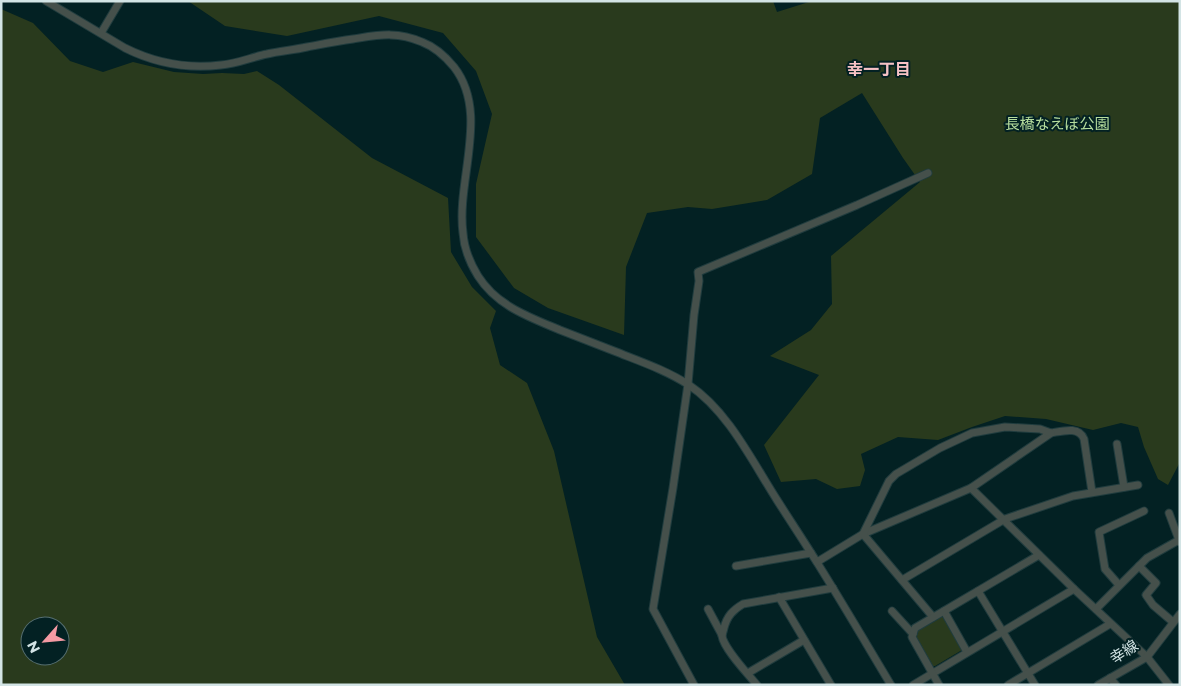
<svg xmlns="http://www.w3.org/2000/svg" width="1181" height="686" viewBox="0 0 1181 686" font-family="Montserrat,'Noto Sans JP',sans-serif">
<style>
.green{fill:#293a1d;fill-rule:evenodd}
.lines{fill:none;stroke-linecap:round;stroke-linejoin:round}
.minor-casing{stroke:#203c3e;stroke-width:9}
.minor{stroke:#45504b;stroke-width:7}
.labels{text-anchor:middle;stroke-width:4;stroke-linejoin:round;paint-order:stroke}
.park-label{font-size:15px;fill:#b6dd9d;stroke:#032123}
.street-label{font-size:15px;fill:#d3e4e5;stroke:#032123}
.neighbourhood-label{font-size:16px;font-weight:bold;fill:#f5c1c5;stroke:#032123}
</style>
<rect width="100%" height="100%" fill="#032123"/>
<!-- green -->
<g class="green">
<path d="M188,1H773L777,12L812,1H1180V462L1168,485L1158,479L1144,447L1138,427L1121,423L1093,430L1046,419L1005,416L972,427L938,440L898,437L861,454L865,470L860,486L837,489L816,479L781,482L764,445L819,375L770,356L811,330L832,304L831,256L920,182L903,158L862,93L820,118L812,174L767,200L712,209L688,207L647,213L626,267L624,335L548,308L514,288L476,237V184L492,114L476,71L443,33L379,16L287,36L225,26Z"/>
<path d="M1,9L33,23L70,61L103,72L133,62L174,72L203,74L222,73L244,74L257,71L279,85L372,158L448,198L451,252L472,287L496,311L490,328L500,365L527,383L554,451L597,637L625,685H1ZM30,626H60V656H30Z"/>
<path d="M943,616L962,647V650L935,666H932L916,637L918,630Z"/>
</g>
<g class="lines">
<!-- minor casing -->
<g class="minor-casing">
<g id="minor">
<path d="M46,1L125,48C155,63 188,69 221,65C237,64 252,57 267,54C280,51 294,50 307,47C323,44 338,41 353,39C379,35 397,31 422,42C435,47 445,56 454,67C490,113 456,180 463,233C464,248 470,263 478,276C497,306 529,317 560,330C578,337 596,344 614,351C639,361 666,370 689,385C728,411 752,461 777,500C791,522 805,543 818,564C843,604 867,645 891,685"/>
<path d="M101,33L120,1"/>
<path d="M1117,444L1124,487"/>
<path d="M971,488L1074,589L1147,657L1169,685"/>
<path d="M1169,513L1179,540"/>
<path d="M817,562L863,534L971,488L1051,433C1063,431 1079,426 1084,439L1092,492"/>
<path d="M736,566L811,553"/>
<path d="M1139,566L1156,583L1146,595L1153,605L1173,622"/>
<path d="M902,580L1005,519L1073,496L1138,485"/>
<path d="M1119,585L1105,569L1099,532L1144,511"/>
<path d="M978,591L1035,685"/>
<path d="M779,597L831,685"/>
<path d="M708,609L722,635"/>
<path d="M1096,609L1147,558L1179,540L1180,542"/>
<path d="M892,611L913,634"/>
<path d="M944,611L967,652"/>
<path d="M933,617L863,534L889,481L896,474L940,448L972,433L1005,427L1040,429L1051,433"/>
<path d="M748,673L804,640"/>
<path d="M1110,678L1116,685"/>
<path d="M694,685L653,609L673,488L688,384L694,315L699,281L698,272L857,205L928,173"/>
<path d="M757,685C748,674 724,649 722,636C722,634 724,629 724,628C727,616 733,610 743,604L833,588"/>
<path d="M913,685L1074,589"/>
<path d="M939,685L912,637L915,628L1039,555"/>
<path d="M1008,685L1110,624"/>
<path d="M1098,685L1147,657L1180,614"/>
</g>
</g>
<!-- minor -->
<use href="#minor" class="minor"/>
</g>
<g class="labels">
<!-- park labels -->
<g class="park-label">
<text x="1057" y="129">長橋なえぼ公園</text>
</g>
<!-- street labels -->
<g class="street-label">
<text transform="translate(1124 652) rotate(-33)" y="5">幸線</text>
</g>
<!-- neighbourhood labels -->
<g class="neighbourhood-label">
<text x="879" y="75">幸一丁目</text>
</g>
</g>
<!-- border -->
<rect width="1181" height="686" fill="none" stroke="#d3e4e5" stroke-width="5"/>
<!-- north arrow -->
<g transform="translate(45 641) rotate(243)"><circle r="24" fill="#032123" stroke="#566f71"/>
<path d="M0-4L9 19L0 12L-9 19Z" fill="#f49aa3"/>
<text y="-8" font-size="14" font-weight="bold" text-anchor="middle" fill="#d3e4e5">N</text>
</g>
</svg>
